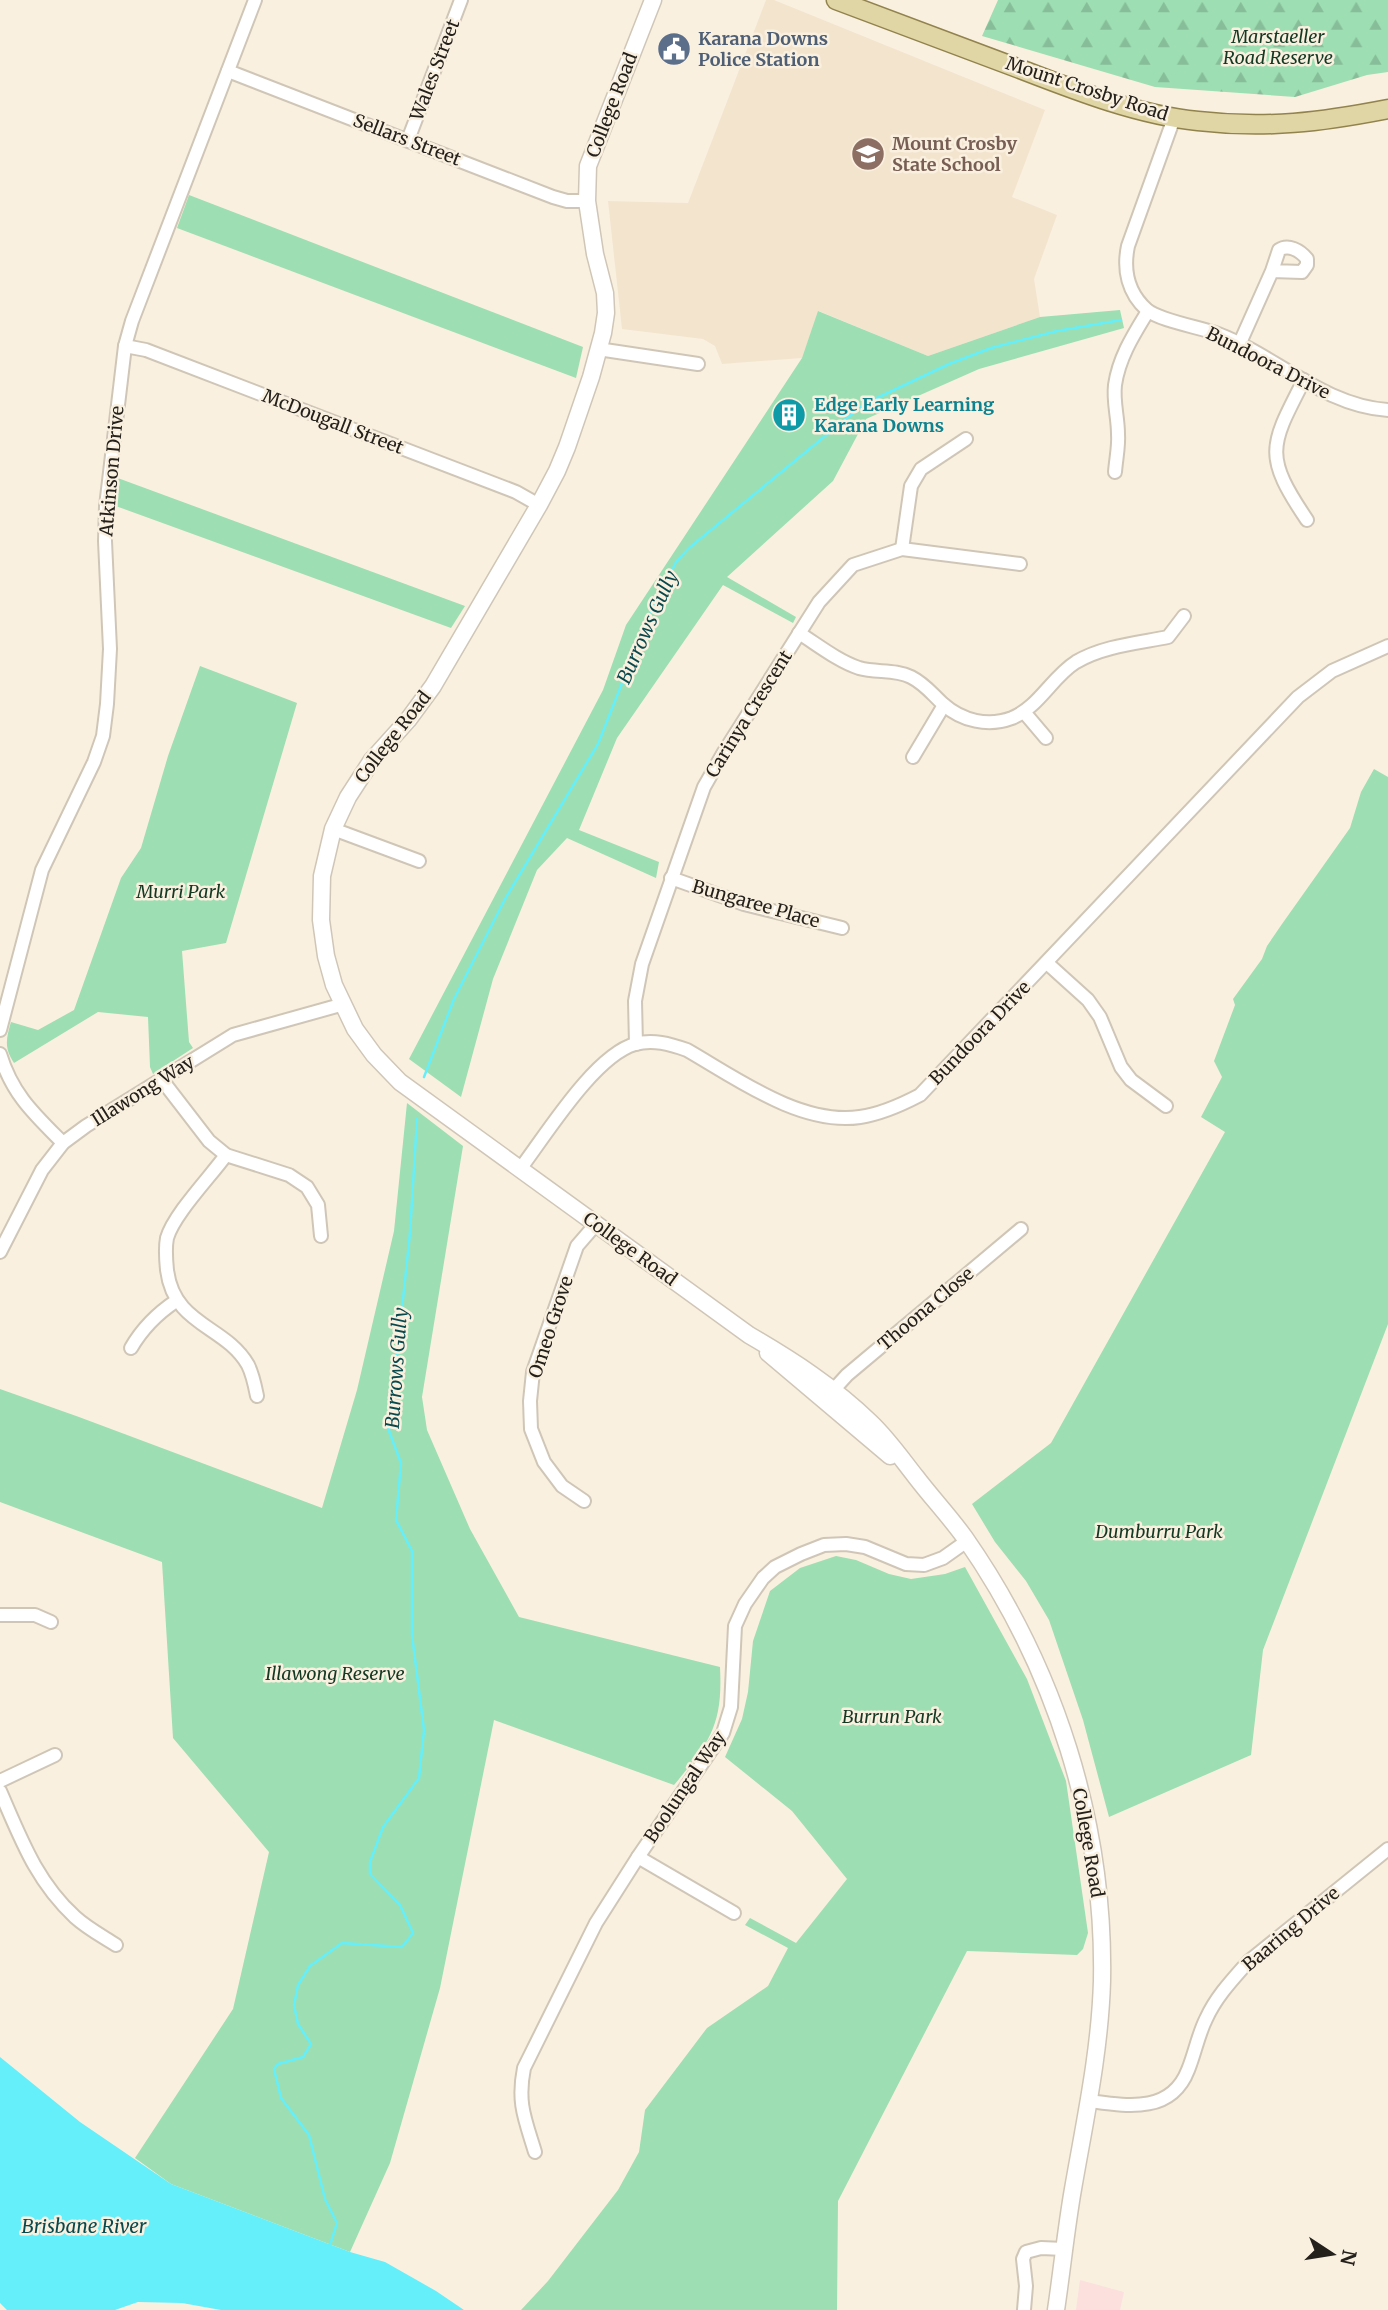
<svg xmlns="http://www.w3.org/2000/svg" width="1388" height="2310" viewBox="0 0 1388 2310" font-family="Merriweather,serif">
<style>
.commercial{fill:#fbe0de}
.built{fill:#f3e4ce}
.green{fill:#9ddeb3}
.forest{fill:url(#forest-firs)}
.water{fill:#65effa}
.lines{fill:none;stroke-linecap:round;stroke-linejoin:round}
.stream{stroke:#65effa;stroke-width:2.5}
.street-casing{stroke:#d0c6b7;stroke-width:16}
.secondary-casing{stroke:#d0c6b7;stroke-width:19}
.primary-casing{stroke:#91834d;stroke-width:21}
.street{stroke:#fff;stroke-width:12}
.secondary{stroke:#fff;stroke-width:16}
.primary{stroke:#e0d5a4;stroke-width:18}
.labels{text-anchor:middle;stroke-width:5;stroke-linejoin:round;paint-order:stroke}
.park-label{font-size:18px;font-style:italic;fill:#133923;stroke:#faf0e0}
.service-label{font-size:18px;font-weight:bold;fill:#4e5e75;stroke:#faf0e0;text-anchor:start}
.street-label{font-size:18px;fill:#24201b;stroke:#faf0e0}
.education-label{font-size:18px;font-weight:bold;fill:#785e54;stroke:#faf0e0;text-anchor:start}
.culture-label{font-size:18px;font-weight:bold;fill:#0d838f;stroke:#faf0e0;text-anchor:start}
.water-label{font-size:19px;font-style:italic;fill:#08494d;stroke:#faf0e0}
</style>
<defs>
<pattern id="forest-firs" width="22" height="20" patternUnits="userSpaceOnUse" patternTransform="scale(1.75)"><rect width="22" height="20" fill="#9ddeb3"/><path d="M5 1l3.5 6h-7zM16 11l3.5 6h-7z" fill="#87be99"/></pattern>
</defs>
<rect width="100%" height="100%" fill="#faf0e0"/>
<!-- commercial -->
<path class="commercial" d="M1080,2280L1124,2292L1120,2310H1076Z"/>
<!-- built -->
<path class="built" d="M766,0H774L1045,110L1012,197L1057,215L1034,279L1040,317L928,356L819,311L802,358L722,364L715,346L703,339L622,329L608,201L688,203Z"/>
<!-- green -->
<g class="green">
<path d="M189,195L583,347L576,378L177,228Z"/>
<path d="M1120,310L1124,328L979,369L866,419L833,481L727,577L796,617L793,623L723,585L617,738L579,830L659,862L656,878L567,838L537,870L493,979L461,1097L409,1059L603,690L626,625L802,358L818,311L928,356L1040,317Z"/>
<path d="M115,477L465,606L451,628L113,505Z"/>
<path d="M200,666L297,703L226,943L182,951L189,1042L193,1048L153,1074L150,1067L148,1017L98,1012L14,1063C4,1048 6,1039 11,1022L38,1030L74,1010L121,878L141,848L168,756Z"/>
<path d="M1374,769L1388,777V1324L1263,1650L1251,1755L1109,1817L1083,1720L1049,1620L1026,1581L995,1542L972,1504L1051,1443L1225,1132L1201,1117L1222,1077L1214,1061L1235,1005L1233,999L1262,959L1267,946L1282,924L1350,828L1361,792Z"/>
<path d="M407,1103L463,1146L422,1397L427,1430L470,1529L519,1617L720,1667C723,1725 710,1742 674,1785L494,1720L440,1988L390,2163L350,2252L171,2184L135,2158L233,2009L269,1852L173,1738L162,1562L0,1502V1389L79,1417L322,1508L357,1390L394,1231Z"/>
<path d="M836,1556L856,1560L889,1574L911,1579L945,1574L965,1567L1027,1679L1066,1781L1088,1933L1083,1949L1077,1955L967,1951L838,2201L837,2310H521L548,2281L618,2190L639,2152L645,2110L707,2028L768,1986L788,1948L745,1925L750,1918L796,1943L847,1879L792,1811L725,1757L742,1719L748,1692L753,1641L770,1591L800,1568Z"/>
</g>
<!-- forest -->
<path class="forest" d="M998,0H1388V72L1367,75L1295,97L1155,87L982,36Z"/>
<!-- water -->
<path class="water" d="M0,2057L80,2122L171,2184L350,2252L385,2262L436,2291L464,2310H221L182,2303L138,2302L115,2310H7L0,2303Z"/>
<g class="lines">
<!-- stream -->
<g class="stream">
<path d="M424,1077L454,999L505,899L598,744L643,630L676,562L689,548L864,404L949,364L991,348L1057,331L1121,320"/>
<path d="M330,2245L337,2223L325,2199L309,2135L281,2098L274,2069L278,2064L303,2057L311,2044L298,2024L294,2005L298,1985L310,1966L342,1943L402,1947L413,1933L400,1905L370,1874V1862L383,1827L419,1778L424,1730L412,1635V1551L396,1520L401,1463L389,1431L410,1233L417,1119"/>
</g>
<!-- street casing -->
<g class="street-casing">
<g id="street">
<path d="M228,71L553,197L567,201H587"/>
<path d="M1174,118L1128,246C1123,270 1128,293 1147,310C1161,321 1199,327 1218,334C1276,356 1324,406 1388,410"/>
<path d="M408,140L461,0"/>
<path d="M1239,345L1272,271L1279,250C1288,244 1300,250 1307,259V265L1302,272L1272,271"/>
<path d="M125,346L146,350L516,492L539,505"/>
<path d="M598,349L698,364"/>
<path d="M1304,380C1270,446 1263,455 1307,520"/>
<path d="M1115,472C1116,459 1119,446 1118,434C1118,417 1113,402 1115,385C1119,357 1134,334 1148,311"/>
<path d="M902,549L911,486L921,469L966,439"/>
<path d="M799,633C818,645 838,661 859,668C876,673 895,669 911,677C925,684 932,694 943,704C962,721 988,727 1012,718C1039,707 1052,677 1076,662C1103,646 1138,643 1168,637L1184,616"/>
<path d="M1024,712L1046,738"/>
<path d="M913,757L944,705"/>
<path d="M333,829L419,861"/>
<path d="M671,878L744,904L842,928"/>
<path d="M1047,963L1088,1000L1100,1017L1121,1067L1131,1080L1166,1106"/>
<path d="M0,1030L42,870L94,762L103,736L107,704L110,649L105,541L106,506L125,346L132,321L255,0"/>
<path d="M636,1044L635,1001L642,964L704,787L724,752L819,602L853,565L902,549L1020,564"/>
<path d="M0,1054C12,1094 34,1114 63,1143"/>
<path d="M162,1080L209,1141L226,1155L289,1175L307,1187L318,1205L321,1236"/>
<path d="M226,1155C211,1176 174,1214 167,1238C165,1248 166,1260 167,1270C174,1326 225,1325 248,1365C253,1375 255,1386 257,1396"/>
<path d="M520,1169C546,1135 594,1056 635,1044C653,1039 670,1044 687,1050C736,1078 801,1126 860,1117C881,1114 901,1105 920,1095L1298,697L1332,671L1388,646"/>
<path d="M0,1252L42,1170L63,1143L86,1126L233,1035L344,1004"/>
<path d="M131,1348C142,1329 158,1313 176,1301"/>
<path d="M827,1397L847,1375L1021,1229"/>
<path d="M584,1501L562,1486L544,1462L531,1429L530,1401L533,1372L577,1246L596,1224"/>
<path d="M0,1615H35L51,1622"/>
<path d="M0,1781L55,1755"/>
<path d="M0,1791C21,1839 36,1881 75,1917C87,1928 102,1936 116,1945"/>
<path d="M638,1857L734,1913"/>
<path d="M1089,2101C1127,2106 1171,2114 1188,2070C1195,2053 1198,2035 1206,2019C1216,1997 1232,1980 1248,1962L1388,1849"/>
<path d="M535,2152C525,2119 517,2103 524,2068L596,1923L638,1857L723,1733L731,1707L735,1626L745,1604L763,1578L775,1567L801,1554L824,1545L846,1544L865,1547L906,1564L924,1565L943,1558L967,1541"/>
<path d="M1024,2310L1026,2286L1023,2259L1026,2252L1041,2248L1064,2249"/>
</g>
</g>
<!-- secondary casing -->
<g class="secondary-casing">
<g id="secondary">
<path d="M653,0L588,166L587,201L595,254L605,293L606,313L603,333L591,377L567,447L557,471L539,505L433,686L408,720L372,760L348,797L333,829L322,876L321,920L326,956L334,985L355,1029L374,1055L400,1082L749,1335C792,1360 834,1387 870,1422C888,1439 901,1458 916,1477C932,1498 950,1517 965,1538C1055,1667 1105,1823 1102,1981C1100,2051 1085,2120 1073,2189C1066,2229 1062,2270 1056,2310"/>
<path d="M768,1353L890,1456"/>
</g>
</g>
<!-- primary casing -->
<g class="primary-casing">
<path id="primary" d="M836,0C898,23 959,46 1020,69C1077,91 1138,115 1198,121C1267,129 1321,122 1388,109"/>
</g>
<!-- street -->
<use href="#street" class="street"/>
<!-- secondary -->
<use href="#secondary" class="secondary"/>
<!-- primary -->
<use href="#primary" class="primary"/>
</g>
<!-- icons -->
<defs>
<g id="civic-disc" transform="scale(1.75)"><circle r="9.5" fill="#5c6f8a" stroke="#faf0e0"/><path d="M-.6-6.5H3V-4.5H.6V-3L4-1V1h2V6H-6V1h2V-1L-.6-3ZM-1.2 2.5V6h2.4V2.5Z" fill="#fff"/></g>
<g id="school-disc" transform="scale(1.75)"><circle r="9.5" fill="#8d6e63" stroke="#faf0e0"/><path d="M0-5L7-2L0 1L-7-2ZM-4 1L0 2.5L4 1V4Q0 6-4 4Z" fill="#fff"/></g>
<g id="building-disc" transform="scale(1.75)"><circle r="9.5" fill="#0f9aa8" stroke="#faf0e0"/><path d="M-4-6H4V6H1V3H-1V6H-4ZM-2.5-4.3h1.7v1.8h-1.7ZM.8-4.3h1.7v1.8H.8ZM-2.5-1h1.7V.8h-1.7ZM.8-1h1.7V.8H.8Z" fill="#fff"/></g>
</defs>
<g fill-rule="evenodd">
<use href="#civic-disc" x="674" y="49"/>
<use href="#school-disc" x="868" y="154"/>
<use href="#building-disc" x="789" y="415"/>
</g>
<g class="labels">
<!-- park labels -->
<g class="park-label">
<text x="1278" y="43">Marstaeller<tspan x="1278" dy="21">Road Reserve</tspan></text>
<text x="181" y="898">Murri Park</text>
<text x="1159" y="1538">Dumburru Park</text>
<text x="335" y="1680">Illawong Reserve</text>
<text x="892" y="1723">Burrun Park</text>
</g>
<!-- service labels -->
<g class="service-label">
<text x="698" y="45">Karana Downs<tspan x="698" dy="21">Police Station</tspan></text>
</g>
<!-- street labels -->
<g class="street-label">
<text transform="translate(435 70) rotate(-69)" y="6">Wales Street</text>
<text transform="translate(1087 89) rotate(18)" y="6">Mount Crosby Road</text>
<text transform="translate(612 105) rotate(-69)" y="6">College Road</text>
<text transform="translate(407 140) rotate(21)" y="6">Sellars Street</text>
<text transform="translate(1268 363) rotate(27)" y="6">Bundoora Drive</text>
<text transform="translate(333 422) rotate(21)" y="6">McDougall Street</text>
<text transform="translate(112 471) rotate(-85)" y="6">Atkinson Drive</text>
<text transform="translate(749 714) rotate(-58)" y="6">Carinya Crescent</text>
<text transform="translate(393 737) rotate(-52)" y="6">College Road</text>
<text transform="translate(756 904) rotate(16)" y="6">Bungaree Place</text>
<text transform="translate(980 1033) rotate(-46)" y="6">Bundoora Drive</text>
<text transform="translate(143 1091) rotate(-32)" y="6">Illawong Way</text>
<text transform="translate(630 1249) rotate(36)" y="6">College Road</text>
<text transform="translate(926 1309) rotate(-40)" y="6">Thoona Close</text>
<text transform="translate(551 1327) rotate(-72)" y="6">Omeo Grove</text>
<text transform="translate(685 1787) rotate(-56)" y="6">Boolungal Way</text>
<text transform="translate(1088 1843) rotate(80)" y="6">College Road</text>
<text transform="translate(1291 1929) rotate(-40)" y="6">Baaring Drive</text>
</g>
<!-- education labels -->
<g class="education-label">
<text x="892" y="150">Mount Crosby<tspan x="892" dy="21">State School</tspan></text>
</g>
<!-- culture labels -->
<g class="culture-label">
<text x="814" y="411">Edge Early Learning<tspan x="814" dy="21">Karana Downs</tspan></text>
</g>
<!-- water labels -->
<g class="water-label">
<text transform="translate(647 627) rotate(-66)" y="7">Burrows Gully</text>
<text transform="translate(396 1368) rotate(-86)" y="7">Burrows Gully</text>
<text x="84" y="2233">Brisbane River</text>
</g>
</g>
<!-- north arrow -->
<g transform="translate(1332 2254) rotate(102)" stroke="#faf0e0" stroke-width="5" paint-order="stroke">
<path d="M0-5L12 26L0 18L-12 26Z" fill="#24201b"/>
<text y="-10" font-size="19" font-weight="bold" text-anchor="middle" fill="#24201b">N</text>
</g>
</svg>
